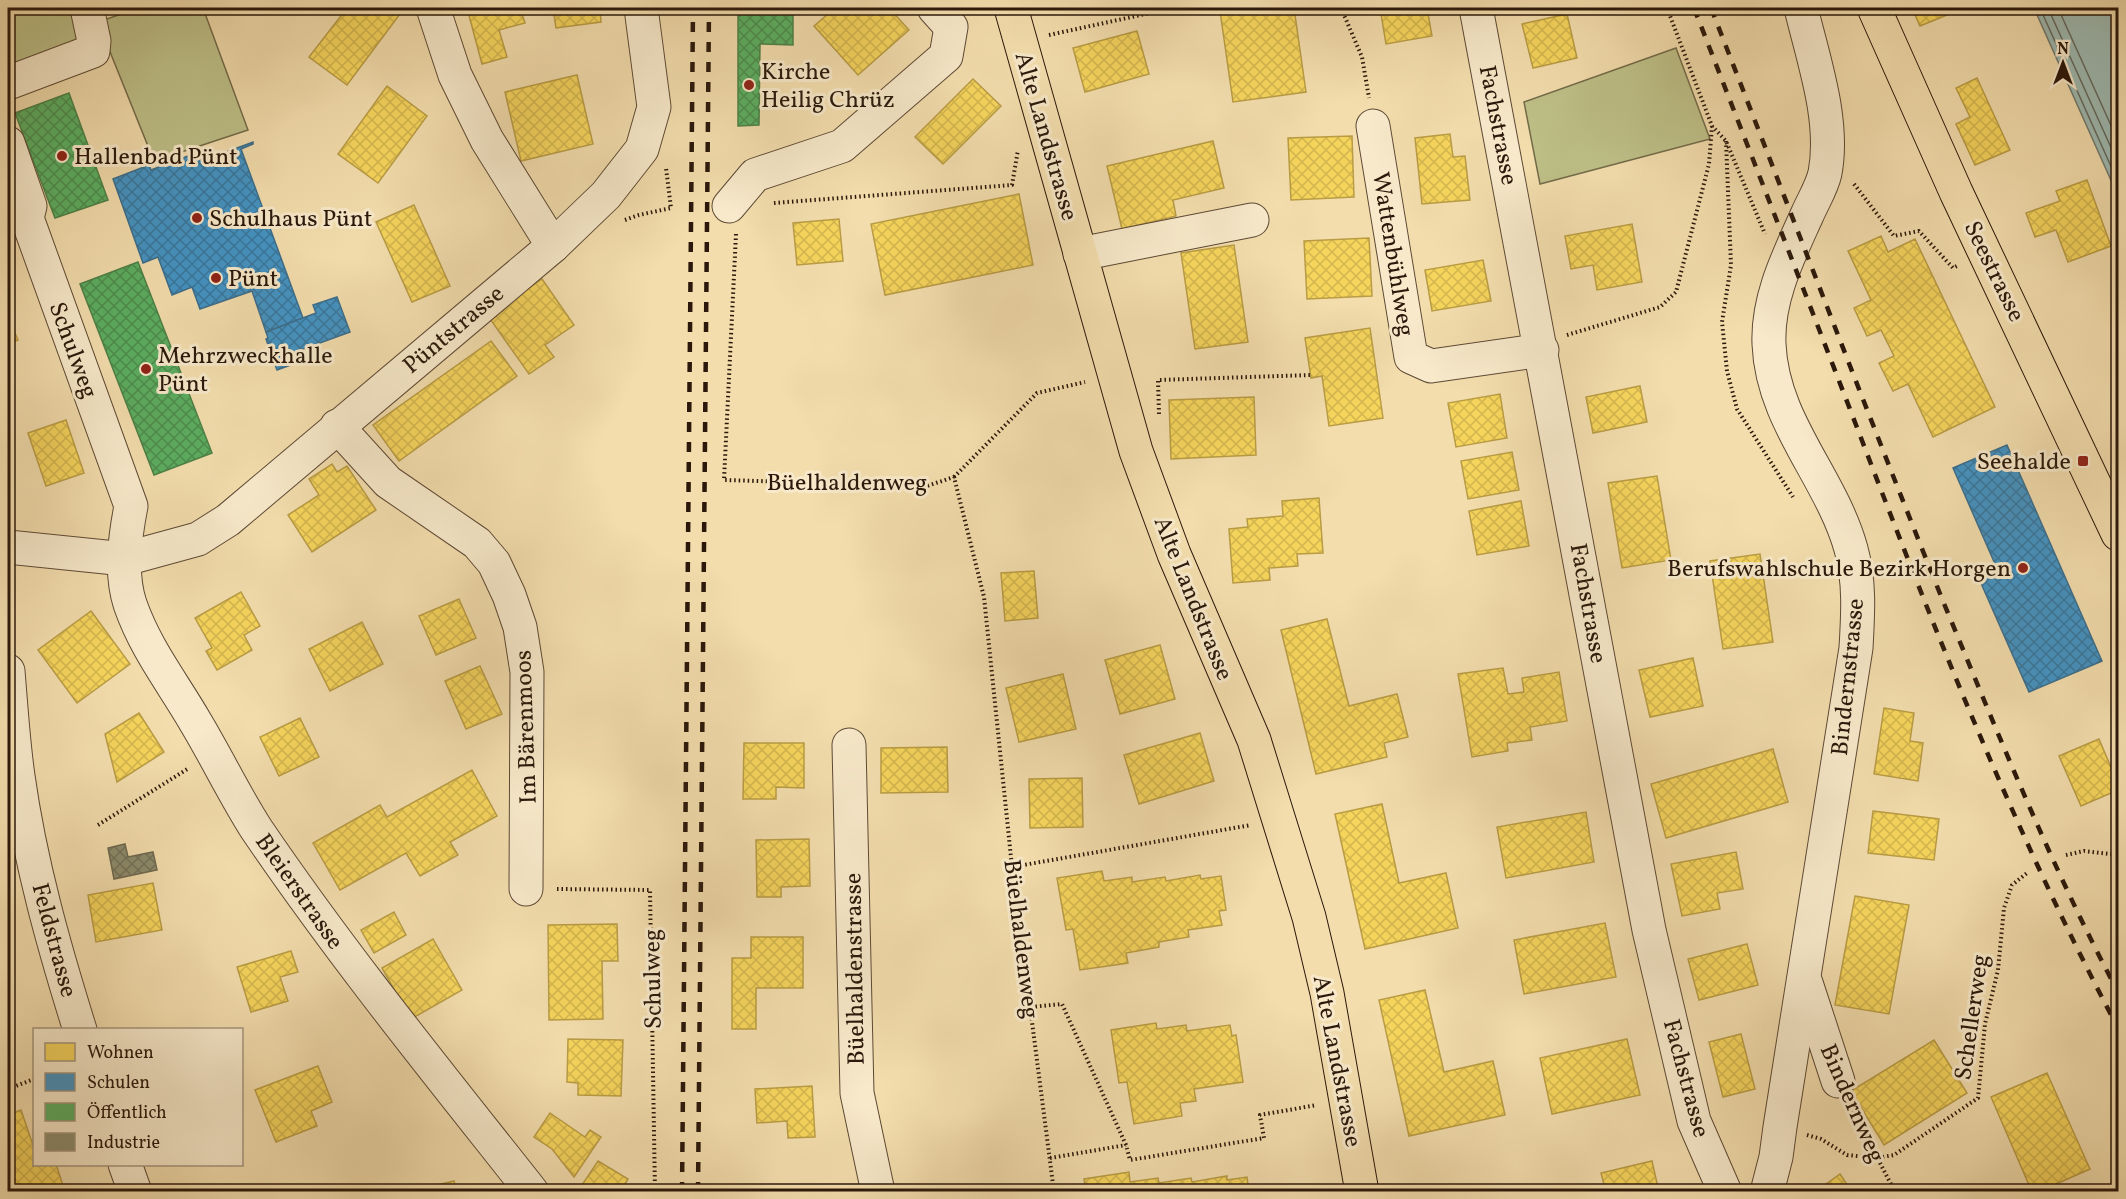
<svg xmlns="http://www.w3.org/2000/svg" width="2126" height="1199" viewBox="0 0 2126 1199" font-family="Vollkorn,serif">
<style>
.grass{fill:#bec088;stroke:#746c4a;stroke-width:1.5}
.water{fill:#9ebab2;stroke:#70796f;stroke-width:1.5}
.homes{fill:url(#homes-cross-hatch);stroke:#b99c44;stroke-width:1.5}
.schools{fill:url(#schools-cross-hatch);stroke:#3c6e8c;stroke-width:1.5}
.public{fill:url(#public-cross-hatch);stroke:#4c8147;stroke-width:1.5}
.industry{fill:url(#industry-cross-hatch);stroke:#6f6950;stroke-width:1.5}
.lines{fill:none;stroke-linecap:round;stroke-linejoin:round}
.shore{stroke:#64695e;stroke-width:1.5}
.minor-casing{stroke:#5d4934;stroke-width:35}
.major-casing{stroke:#2b180b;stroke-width:35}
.path{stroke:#2b180b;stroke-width:4;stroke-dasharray:1.5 3;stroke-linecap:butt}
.minor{stroke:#f7e9ca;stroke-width:33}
.major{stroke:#f3ddad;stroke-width:33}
.rail{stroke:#2b180b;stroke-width:4.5;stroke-dasharray:10 10;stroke-linecap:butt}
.poi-dot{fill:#8f2418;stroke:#f7e9ca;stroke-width:2}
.labels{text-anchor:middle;stroke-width:6;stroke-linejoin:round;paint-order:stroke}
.poi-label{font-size:24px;fill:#2b180b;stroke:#f7e9ca;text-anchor:start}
.street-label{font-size:24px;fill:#2b180b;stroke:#f7e9ca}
</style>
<defs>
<pattern id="homes-cross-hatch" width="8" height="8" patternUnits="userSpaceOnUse" patternTransform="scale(1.5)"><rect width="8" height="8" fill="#f6d55c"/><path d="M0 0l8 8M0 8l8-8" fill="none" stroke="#d3b64f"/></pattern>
<pattern id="schools-cross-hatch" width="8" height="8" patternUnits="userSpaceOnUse" patternTransform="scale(1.5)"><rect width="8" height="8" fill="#4393c3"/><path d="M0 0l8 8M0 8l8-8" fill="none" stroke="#38779d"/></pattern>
<pattern id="public-cross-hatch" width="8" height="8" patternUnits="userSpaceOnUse" patternTransform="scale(1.5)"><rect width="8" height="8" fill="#5aae61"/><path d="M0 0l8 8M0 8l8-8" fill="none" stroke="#4b8d4e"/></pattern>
<pattern id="industry-cross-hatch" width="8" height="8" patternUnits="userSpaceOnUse" patternTransform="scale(1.5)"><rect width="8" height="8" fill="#8c8c6e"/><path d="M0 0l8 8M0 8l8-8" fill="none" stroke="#737159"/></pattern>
</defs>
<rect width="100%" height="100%" fill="#f3ddad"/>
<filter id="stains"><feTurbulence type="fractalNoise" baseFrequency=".00333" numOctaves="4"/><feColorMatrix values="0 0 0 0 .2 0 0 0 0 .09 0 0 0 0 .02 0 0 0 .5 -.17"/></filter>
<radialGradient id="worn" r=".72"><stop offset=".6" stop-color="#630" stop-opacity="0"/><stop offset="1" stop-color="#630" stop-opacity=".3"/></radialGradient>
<!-- grass -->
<g class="grass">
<path d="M8,8H72L86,46L8,76Z"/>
<path d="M139,8H203L248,130L154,161L98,22Z"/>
<path d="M1676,48L1710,139L1540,184L1524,102Z"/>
</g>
<!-- water -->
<path class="water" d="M2034,8H2118V196Z"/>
<!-- homes -->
<g class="homes">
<path d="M347,8H391L400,14L347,85L309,57Z"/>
<path d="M467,8H520L525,23L499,30L507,57L482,64Z"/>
<path d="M553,8H600L601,22L556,28Z"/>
<path d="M835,8H889L909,30L858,75L814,26Z"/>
<path d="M1242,8H1294L1306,92L1233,102L1220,11Z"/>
<path d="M1380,8H1427L1432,36L1386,44Z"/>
<path d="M1912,8H1964L1920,26Z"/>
<path d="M1567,14L1577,58L1533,68L1522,24Z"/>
<path d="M1137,31L1149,74L1085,92L1073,48Z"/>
<path d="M577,75L593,144L521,161L505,92Z"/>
<path d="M1977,78L2010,150L1975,165L1956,124L1970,117L1956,88Z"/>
<path d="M973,79L1001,106L943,164L915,137Z"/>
<path d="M387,86L427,116L378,183L338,154Z"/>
<path d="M1450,134L1453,157L1465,156L1470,200L1422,204L1415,138Z"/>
<path d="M1352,136L1354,197L1291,200L1288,138Z"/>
<path d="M1213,141L1224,188L1173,200L1176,216L1122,229L1107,166Z"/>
<path d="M2087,180L2111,246L2068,262L2056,230L2035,237L2026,213L2060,201L2056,191Z"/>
<path d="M1019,194L1033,265L885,295L871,224Z"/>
<path d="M414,205L450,286L412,302L376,222Z"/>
<path d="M839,219L843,261L797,265L793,223Z"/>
<path d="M1632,224L1642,282L1597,290L1593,265L1571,269L1565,236Z"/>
<path d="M1881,236L1888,252L1915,239L1995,407L1933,437L1908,384L1893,391L1879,363L1894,356L1881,330L1867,336L1854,308L1871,300L1848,251Z"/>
<path d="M1369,238L1372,296L1307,299L1304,241Z"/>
<path d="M1234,245L1248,342L1195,349L1181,253Z"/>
<path d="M1483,260L1491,301L1432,311L1425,270Z"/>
<path d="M542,279L574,325L545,345L554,357L529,374L488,316Z"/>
<path d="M8,317L18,340L8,344Z"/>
<path d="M1370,328L1383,418L1329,426L1322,376L1311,378L1305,338Z"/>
<path d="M491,341L517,376L399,461L373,425Z"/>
<path d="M1640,386L1647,422L1593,433L1586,397Z"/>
<path d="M1500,394L1507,438L1456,447L1448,403Z"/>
<path d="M1254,397L1256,455L1171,459L1169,400Z"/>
<path d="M66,420L84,473L46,486L28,433Z"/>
<path d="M1512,452L1519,490L1468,499L1461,461Z"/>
<path d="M332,464L337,472L347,466L376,510L312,552L288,515L319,495L309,479Z"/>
<path d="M1657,476L1671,560L1622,568L1608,483Z"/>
<path d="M1319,498L1323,553L1297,554L1298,566L1269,568L1270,580L1233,583L1229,529L1248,527L1247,519L1283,516L1282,501Z"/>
<path d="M1521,501L1529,546L1477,555L1469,511Z"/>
<path d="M1760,554L1773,642L1723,649L1710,561Z"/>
<path d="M1034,571L1038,618L1005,621L1001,573Z"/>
<path d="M241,592L260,626L244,635L252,650L217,670L206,651L212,648L195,618Z"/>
<path d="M459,599L476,638L436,655L419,616Z"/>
<path d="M91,611L130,664L77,703L38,650Z"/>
<path d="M1327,619L1349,706L1397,694L1408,737L1384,743L1387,757L1316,774L1281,630Z"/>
<path d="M362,622L383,664L330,691L309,649Z"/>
<path d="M1160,645L1175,699L1120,714L1105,660Z"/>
<path d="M1693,658L1703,706L1650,717L1639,670Z"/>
<path d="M480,666L502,714L466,729L445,681Z"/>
<path d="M1503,668L1508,694L1524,692L1522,678L1559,672L1567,721L1530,727L1532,740L1507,743L1508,751L1472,757L1458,674Z"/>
<path d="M1063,674L1076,729L1019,742L1006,688Z"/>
<path d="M1884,708L1914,713L1910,741L1923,743L1918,781L1874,774Z"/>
<path d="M139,713L164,752L117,782L105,734Z"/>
<path d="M300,718L319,757L279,776L260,737Z"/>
<path d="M1200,733L1214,781L1139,804L1124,755Z"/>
<path d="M2099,739L2118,784V790L2081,806L2059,756Z"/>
<path d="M744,743H804V788L776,787V799H743Z"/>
<path d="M947,747L948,792L881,793V748Z"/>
<path d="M1773,749L1788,802L1666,838L1651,784Z"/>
<path d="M472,770L497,816L450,842L458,855L420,876L406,853L340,890L313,843L380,805L387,817Z"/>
<path d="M1082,778L1083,827L1030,828L1029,779Z"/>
<path d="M1382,804L1399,883L1446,873L1458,928L1365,949L1335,814Z"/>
<path d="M1873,811L1939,819L1934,860L1868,853Z"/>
<path d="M1586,812L1594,862L1506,878L1497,827Z"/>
<path d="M809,839L810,886L781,887V897H757L756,840Z"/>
<path d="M1736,852L1743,889L1717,893L1720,909L1682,916L1671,864Z"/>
<path d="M1102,871L1104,881L1132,877V882L1165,877L1166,881L1200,875L1201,879L1221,876L1226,910L1219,911L1222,925L1188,930L1189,937L1159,942V947L1126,953L1128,963L1080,970L1073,929L1066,930L1057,878Z"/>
<path d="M153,883L162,930L96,942L88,895Z"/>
<path d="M1855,896L1909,905L1889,1014L1835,1005Z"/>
<path d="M394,912L406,935L374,953L361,930Z"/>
<path d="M1605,923L1616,977L1524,994L1514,940Z"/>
<path d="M617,924L618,961H602L603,1019L549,1020L548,925Z"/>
<path d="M751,937H803V988H756V1029H732V958H751Z"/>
<path d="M433,939L462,990L411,1019L382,968Z"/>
<path d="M1747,944L1758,985L1699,1000L1688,959Z"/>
<path d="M291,951L298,972L280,977L288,1001L251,1012L237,967Z"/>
<path d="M1425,990L1444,1072L1493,1061L1505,1115L1409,1136L1379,1000Z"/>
<path d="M1156,1023L1157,1029L1186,1025L1187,1031L1230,1025L1232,1036L1236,1035L1243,1082L1194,1089L1196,1101L1180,1103L1182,1116L1134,1124L1127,1082L1119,1083L1111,1030Z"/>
<path d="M1741,1034L1755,1089L1723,1097L1709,1042Z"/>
<path d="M568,1039L623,1040L621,1096L578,1095V1083L567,1082Z"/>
<path d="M1627,1039L1640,1095L1552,1114L1540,1058Z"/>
<path d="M1934,1040L1967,1093L1884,1145L1851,1091Z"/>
<path d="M318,1066L332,1102L311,1111L317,1126L276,1142L255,1090Z"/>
<path d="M2047,1073L2090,1169L2038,1192H2032L1991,1097Z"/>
<path d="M812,1086L815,1137L788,1138L787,1121L757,1123L755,1089Z"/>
<path d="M21,1110L34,1148V1164H56L65,1192H8V1115Z"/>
<path d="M550,1113L585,1137L590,1130L601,1137L574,1177L552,1149L534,1137Z"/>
<path d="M598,1161L628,1179L623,1187L628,1192L578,1191Z"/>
<path d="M1652,1161L1659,1192H1606L1601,1173Z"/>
<path d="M1129,1172L1130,1182L1158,1178L1159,1183L1191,1178L1192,1182L1227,1176V1180L1247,1177L1249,1192H1086L1084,1179Z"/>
<path d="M1840,1174L1852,1192H1815Z"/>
<path d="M454,1181L457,1192H411V1191Z"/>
</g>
<!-- schools -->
<g class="schools">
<path d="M253,142V144L241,149L303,318L266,332L252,291L200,309L192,287L172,295L158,257L143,263L113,179L149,165L151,170L204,150L207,159Z"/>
<path d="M337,297L350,332L295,352L299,362L277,370L266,339L268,338L266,332L316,313L313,305Z"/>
<path d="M2007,445L2102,661L2029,692L1976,572L1995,564L1953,468Z"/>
</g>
<!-- public -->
<g class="public">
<path d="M738,8H793V45L760,44L759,125L738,126Z"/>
<path d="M69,93L108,200L55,218L15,113Z"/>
<path d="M138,262L212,453L154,475L80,284Z"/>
</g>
<!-- industry -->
<path class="industry" d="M125,844L128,857L153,852L157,870L114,879L108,848Z"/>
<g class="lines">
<!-- shore -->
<g class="shore">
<path d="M2040,8L2118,182"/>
<path d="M2048,8L2118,163"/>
<path d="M2058,8L2118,141"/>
</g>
<!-- minor casing -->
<g class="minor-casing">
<g id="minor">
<path d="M433,8L455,75L487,140L553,246"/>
<path d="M1476,8L1649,930L1694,1121L1725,1192"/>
<path d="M8,83L93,51L94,41L87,8"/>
<path d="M1373,126L1411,357L1431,366L1542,350"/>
<path d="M8,143L30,206L27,218L131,506C125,537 120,573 130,604C146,650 173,683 196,723C217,758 235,796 257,830C342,955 438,1073 532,1192"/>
<path d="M729,206L755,175L842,146L946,56L951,27L934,8"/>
<path d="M1080,254L1252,220"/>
<path d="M337,426L388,482L477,543L494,563L509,595L520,627L527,672L526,889"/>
<path d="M8,547L125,559L198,539L228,520L553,246L606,195L642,149L654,107L641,8"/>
<path d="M8,671C11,706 13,741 18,776C30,862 54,947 80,1030"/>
<path d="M849,745L857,1093L878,1192"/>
<path d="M1806,983L1838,1081"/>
<path d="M125,1164L135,1192"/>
<path d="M1767,1192L1776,1157L1780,1127L1856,648C1858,614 1860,581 1851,549C1831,477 1772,422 1769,344C1767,298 1789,255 1807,215C1813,201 1822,187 1825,173C1835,120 1813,59 1801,8"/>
</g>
</g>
<!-- major casing -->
<g class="major-casing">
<g id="major">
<path d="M1011,8L1136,451L1174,554L1254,740L1309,917L1327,993L1362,1192"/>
<path d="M1874,8L1956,192L2118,534"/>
</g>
</g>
<!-- path -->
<g class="path">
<path d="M1341,8L1362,57L1369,98"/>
<path d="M1667,8L1712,126L1726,141L1765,234"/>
<path d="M1049,35L1173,8"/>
<path d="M1726,141L1731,265L1722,322L1727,371L1737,409L1793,497"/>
<path d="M1854,184L1894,236L1919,231L1953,268L1957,266"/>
<path d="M774,203L1012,185L1018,150"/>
<path d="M625,220L639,215L671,208L666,168"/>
<path d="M736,234L724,480L927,486L954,477L984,597L1012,867L1054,1192"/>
<path d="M1567,335L1660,307L1676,292L1709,164L1712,126"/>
<path d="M1159,414L1158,380L1311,375"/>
<path d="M954,477L1037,393L1085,382"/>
<path d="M98,825L189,768"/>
<path d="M2066,855L2084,851L2118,855"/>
<path d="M1012,867L1251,825"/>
<path d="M557,889L650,890L655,1192"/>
<path d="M1031,1007L1062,1004L1126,1145L1130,1160L1264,1138L1260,1115L1317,1105"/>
<path d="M8,1089L34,1079"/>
<path d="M1851,1107L1895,1192"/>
<path d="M1807,1135L1821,1139L1847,1155L1876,1158L1894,1155L1978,1098L1985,1024L1998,970L2004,908L2012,885L2027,873"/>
<path d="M1050,1158L1126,1145"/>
</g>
<!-- minor -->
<use href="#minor" class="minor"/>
<!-- major -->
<use href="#major" class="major"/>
<!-- rail -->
<g class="rail">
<path d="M1694,8C1747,144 1800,280 1853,417C1932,624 2014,832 2118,1028"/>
<path d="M1711,8C1789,207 1865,408 1945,606C1999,736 2052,868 2118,992"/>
<path d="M682,1192L693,8"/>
<path d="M698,1192L709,8"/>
</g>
</g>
<!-- markers -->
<g class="poi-dot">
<circle cx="749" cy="85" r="6"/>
<circle cx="62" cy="156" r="6"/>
<circle cx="197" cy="218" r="6"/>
<circle cx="216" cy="278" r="6"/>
<circle cx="146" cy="369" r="6"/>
<rect x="2077" y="455" width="12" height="12" rx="3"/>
<circle cx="2023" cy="568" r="6"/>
</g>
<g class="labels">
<!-- poi labels -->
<g class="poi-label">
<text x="761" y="79">Kirche<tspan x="761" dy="28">Heilig Chrüz</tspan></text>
<text x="74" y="164">Hallenbad Pünt</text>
<text x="209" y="226">Schulhaus Pünt</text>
<text x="228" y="286">Pünt</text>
<text x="158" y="363">Mehrzweckhalle<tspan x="158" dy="28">Pünt</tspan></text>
<text x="2071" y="469" text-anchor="end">Seehalde</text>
<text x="2011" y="576" text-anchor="end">Berufswahlschule Bezirk Horgen</text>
</g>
<!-- street labels -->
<g class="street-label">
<text transform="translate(1499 125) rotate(79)" y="8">Fachstrasse</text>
<text transform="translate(1047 136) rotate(74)" y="8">Alte Landstrasse</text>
<text transform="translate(1394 254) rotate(81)" y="8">Wattenbühlweg</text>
<text transform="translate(1995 271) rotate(64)" y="8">Seestrasse</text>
<text transform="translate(453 329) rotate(-40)" y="8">Püntstrasse</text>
<text transform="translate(74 350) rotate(70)" y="8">Schulweg</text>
<text x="847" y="490">Büelhaldenweg</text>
<text transform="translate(1194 598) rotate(68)" y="8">Alte Landstrasse</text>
<text transform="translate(1589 603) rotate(80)" y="8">Fachstrasse</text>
<text transform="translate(1847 677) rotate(-84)" y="8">Bindernstrasse</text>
<text transform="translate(525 727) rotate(-92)" y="8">Im Bärenmoos</text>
<text transform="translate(300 891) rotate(55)" y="8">Bleierstrasse</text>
<text transform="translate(1022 939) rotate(83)" y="8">Büelhaldenweg</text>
<text transform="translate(55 940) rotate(75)" y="8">Feldstrasse</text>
<text transform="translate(854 969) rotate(-91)" y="8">Büelhaldenstrasse</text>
<text transform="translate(652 979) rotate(-91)" y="8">Schulweg</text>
<text transform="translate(1971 1017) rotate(-82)" y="8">Schellerweg</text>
<text transform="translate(1338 1061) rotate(79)" y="8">Alte Landstrasse</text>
<text transform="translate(1687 1078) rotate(75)" y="8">Fachstrasse</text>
<text transform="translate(1853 1103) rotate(66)" y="8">Bindernweg</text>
</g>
</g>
<!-- margin -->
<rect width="2126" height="1199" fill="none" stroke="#f3ddad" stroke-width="30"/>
<rect x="9" y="9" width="2108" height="1181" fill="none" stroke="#2b180b" stroke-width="3"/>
<rect x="15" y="15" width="2096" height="1169" fill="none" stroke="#2b180b" stroke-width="1.5"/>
<!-- legend -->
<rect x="33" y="1028" width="210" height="138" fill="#f7e9ca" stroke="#a5957e" stroke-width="1.5"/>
<rect x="45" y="1043" width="30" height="18" fill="#f6d55c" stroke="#a5957e" stroke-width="1.5"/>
<text x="87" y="1058" font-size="18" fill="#2b180b">Wohnen</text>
<rect x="45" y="1073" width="30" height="18" fill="#4393c3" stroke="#a5957e" stroke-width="1.5"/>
<text x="87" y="1088" font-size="18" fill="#2b180b">Schulen</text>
<rect x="45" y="1103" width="30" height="18" fill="#5aae61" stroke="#a5957e" stroke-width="1.5"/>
<text x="87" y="1118" font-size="18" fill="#2b180b">Öffentlich</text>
<rect x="45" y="1133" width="30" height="18" fill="#8c8c6e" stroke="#a5957e" stroke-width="1.5"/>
<text x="87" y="1148" font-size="18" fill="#2b180b">Industrie</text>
<!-- north arrow -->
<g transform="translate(2063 63)" stroke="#f7e9ca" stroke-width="4.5" paint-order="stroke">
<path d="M0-4.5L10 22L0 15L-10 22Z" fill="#2b180b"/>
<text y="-9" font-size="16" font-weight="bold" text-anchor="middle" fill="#2b180b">N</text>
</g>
<rect width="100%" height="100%" filter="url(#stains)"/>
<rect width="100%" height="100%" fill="url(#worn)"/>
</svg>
